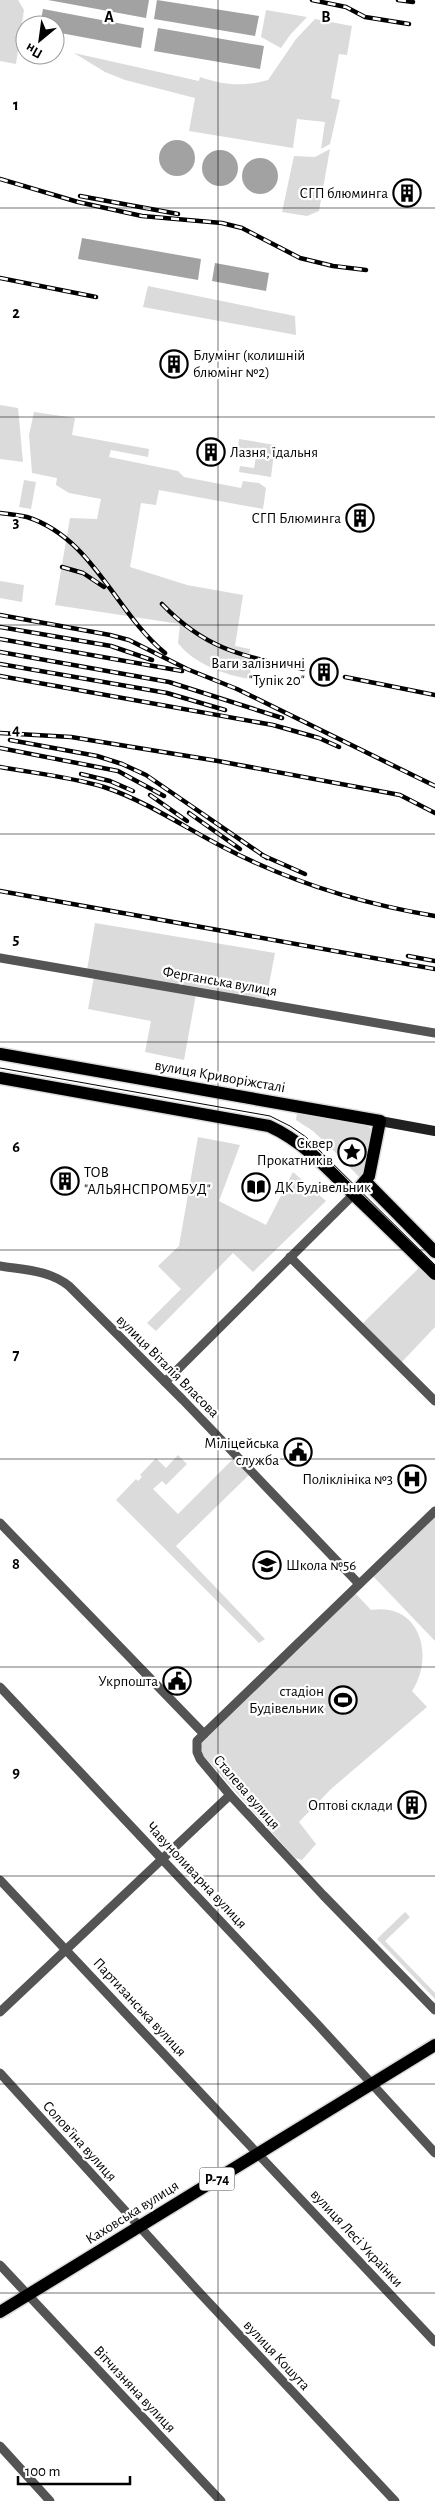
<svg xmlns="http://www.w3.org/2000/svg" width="435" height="2501" viewBox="0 0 435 2501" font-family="'Alegreya Sans',sans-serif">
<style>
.green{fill:#dbdbdb}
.water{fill:#a2a2a2}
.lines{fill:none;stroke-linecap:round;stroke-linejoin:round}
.primary-casing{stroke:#dbdbdb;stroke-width:15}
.minor{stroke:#545454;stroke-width:9}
.secondary{stroke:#212121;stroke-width:10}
.primary{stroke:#000;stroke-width:12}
.tram{stroke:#000;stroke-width:1}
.rail-casing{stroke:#000;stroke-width:4.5}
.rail{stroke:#fff;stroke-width:2.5;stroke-dasharray:8;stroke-linecap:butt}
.grid{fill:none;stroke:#000;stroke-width:1;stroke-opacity:0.55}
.labels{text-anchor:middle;stroke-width:4.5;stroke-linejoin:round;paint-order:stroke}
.shield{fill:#fff;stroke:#4c4c4c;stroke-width:1}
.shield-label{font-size:14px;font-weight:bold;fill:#000}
.poi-label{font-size:15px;fill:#000;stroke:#fff;text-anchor:end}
.street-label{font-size:15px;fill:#000;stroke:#fff}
.grid-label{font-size:16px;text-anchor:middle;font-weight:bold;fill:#000;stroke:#fff;stroke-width:4.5;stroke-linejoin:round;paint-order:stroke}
</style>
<rect width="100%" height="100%" fill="#fff"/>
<!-- green -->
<g class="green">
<path d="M0,0H18L24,10L16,64L0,61Z"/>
<path d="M266,10L307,17L290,35L281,48L261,37Z"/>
<path d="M315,19L352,26L347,55L339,54L331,98L340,100L330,144L321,149L325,122L297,119L293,148L189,131L195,98L125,80L105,72L74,53L199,81L200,77C223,85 244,87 268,80L296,39Z"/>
<path d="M330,149L319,211L307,216L282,212L294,156L315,157Z"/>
<path d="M148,286L295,316L296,335L143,307Z"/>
<path d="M0,405L18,408L23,462L0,459Z"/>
<path d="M34,412L75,418L72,435L149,449L148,457L111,450L109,457L178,471L184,477L241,488L243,481L259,483L266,488L263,509L159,490L156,505L141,503L130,567L187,585L243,595L235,646L250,649C248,660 252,668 250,679C225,675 194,664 178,643L180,624L55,605L70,518L97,519L101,499L69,493L56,485L57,478L32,473L29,435Z"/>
<path d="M239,439L275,445L271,477L239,472L240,466L254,468L257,452L238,449Z"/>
<path d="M24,480L36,482L31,509L19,507Z"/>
<path d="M0,581L24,585L22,602L0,598Z"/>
<path d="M95,923L275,953L266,1000L87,970Z"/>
<path d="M94,977L196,994L184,1060L145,1052L151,1021L88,1009Z"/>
<path d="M301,1112L366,1124L372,1130L364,1175L361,1179L331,1148L313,1131L296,1120L297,1113Z"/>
<path d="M198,1137L240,1145L219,1201L266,1225L293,1172L326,1201L253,1272L233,1253L156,1331L147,1323L181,1289L158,1266L179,1246Z"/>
<path d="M424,1263L435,1274V1327L399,1365L360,1326Z"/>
<path d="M178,1455L187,1464L166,1485L162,1481L153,1489L178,1514L236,1456L252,1472L176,1546L265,1639L259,1643L116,1500L136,1479L138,1481L142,1477L140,1475L156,1458L166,1468Z"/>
<path d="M435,1511V1641L370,1573Z"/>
<path d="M355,1593L371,1610C420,1602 435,1656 412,1691L427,1707L331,1789L299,1822L316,1844L302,1860L295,1858L202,1754L200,1742Z"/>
<path d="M405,1912L410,1917L385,1941L435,1993V1999L377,1939Z"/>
</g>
<!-- water -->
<g class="water">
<path d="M48,0H149L146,18Z"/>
<path d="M157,0L259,16L255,36L154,19Z"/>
<path d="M43,9L144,28L141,48L55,32V25H40Z"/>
<path d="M158,28L264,46L260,69L154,51Z"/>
<circle cx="177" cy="158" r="18"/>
<circle cx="220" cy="168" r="18"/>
<circle cx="260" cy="176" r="18"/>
<path d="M82,238L201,259L198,280L78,259Z"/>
<path d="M215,263L269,273L266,291L212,281Z"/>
</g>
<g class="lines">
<!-- primary casing -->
<g class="primary-casing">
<g id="primary">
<path d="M0,1054L380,1121L369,1176L354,1194"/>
<path d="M0,1078L269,1126C304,1142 329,1170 355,1196C382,1222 409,1248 435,1274"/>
<path d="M366,1182L435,1252"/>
<path d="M0,2312L435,2045"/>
</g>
</g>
<!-- minor -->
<g class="minor">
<path d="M0,958L435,1033"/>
<path d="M290,1257L435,1401"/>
<path d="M0,1266C24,1270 49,1270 69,1286L183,1400L359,1584"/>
<path d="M165,1382L354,1194"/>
<path d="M0,1523L204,1734L197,1741V1752L200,1759L230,1795L323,1895L435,2010"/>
<path d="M0,1687L319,2026L435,2153"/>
<path d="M204,1734L435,1511"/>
<path d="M0,1880L435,2342"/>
<path d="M0,2012L230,1795"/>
<path d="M0,2073L198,2291L395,2501"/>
<path d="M0,2265L221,2501"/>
<path d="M0,2446L50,2501"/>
</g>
<!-- secondary -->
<path class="secondary" d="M380,1121L435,1131"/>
<!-- primary -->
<use href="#primary" class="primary"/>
<!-- tram -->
<path class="tram" d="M0,1068L270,1116L290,1126L306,1137L435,1265"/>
<!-- rail casing -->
<g class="rail-casing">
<g id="rail">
<path d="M312,0L346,7L365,17L409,24"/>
<path d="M398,0L413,2"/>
<path d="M0,179L78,202L142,216L222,223L242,228L300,258L333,266L366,270"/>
<path d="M80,196L178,214"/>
<path d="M0,278L96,297"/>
<path d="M0,513C9,514 18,515 27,517C93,538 115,612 165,653"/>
<path d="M62,567L83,573L104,587"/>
<path d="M162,604C206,650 243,656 303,669"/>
<path d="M0,615L110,635L129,640L187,669L237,689L435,786"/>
<path d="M0,627L111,646L152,660"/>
<path d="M0,639L182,671"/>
<path d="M0,652L169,682L282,718"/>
<path d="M0,664L167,693L225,710"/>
<path d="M0,676L273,725L319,738L339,747"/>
<path d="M345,677L435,695"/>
<path d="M0,733L71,737L218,761L400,795L435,813"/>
<path d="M10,740L97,756L122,764L146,775L267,858"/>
<path d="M0,748L118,771L164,796"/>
<path d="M0,767C34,773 71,777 104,787C146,801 184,827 223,847C288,881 363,904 435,916"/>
<path d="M81,774L110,781L133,791"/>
<path d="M150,795L187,821"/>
<path d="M189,813L240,849"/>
<path d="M262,855L305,874"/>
<path d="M0,891L435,969"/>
<path d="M408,956L435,961"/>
</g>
</g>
<!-- rail -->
<use href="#rail" class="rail"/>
</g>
<!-- grid -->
<path class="grid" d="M218,0V2501M0,208H435M0,417H435M0,625H435M0,834H435M0,1042H435M0,1250H435M0,1459H435M0,1667H435M0,1876H435M0,2084H435M0,2293H435"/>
<!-- icons -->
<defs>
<g id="building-ring" transform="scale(1.4375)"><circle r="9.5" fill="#fff" stroke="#000" stroke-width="1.5"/><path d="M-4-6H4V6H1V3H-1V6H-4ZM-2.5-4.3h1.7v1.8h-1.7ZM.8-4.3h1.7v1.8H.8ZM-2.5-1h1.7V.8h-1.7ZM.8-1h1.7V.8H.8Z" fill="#000"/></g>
<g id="sight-ring" transform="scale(1.4375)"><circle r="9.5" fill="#fff" stroke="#000" stroke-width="1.5"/><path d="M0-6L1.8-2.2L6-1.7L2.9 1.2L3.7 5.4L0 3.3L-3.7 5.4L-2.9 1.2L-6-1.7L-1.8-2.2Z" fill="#000"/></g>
<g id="library-ring" transform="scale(1.4375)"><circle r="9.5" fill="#fff" stroke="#000" stroke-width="1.5"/><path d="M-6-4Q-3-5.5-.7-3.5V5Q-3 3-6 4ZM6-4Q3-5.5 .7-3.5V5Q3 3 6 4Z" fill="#000"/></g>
<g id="civic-ring" transform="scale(1.4375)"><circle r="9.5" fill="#fff" stroke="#000" stroke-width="1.5"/><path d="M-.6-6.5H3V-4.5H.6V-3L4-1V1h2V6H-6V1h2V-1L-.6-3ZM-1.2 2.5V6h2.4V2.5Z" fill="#000"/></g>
<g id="hospital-ring" transform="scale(1.4375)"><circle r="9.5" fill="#fff" stroke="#000" stroke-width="1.5"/><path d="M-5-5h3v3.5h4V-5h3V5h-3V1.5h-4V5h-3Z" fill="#000"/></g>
<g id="school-ring" transform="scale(1.4375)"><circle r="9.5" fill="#fff" stroke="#000" stroke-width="1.5"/><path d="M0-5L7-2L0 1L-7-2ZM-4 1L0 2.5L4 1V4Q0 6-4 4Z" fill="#000"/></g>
<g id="stadium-ring" transform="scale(1.4375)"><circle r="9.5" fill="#fff" stroke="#000" stroke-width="1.5"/><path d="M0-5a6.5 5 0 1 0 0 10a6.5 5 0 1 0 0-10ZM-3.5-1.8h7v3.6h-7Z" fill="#000"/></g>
</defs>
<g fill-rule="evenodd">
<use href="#building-ring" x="407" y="193"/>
<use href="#building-ring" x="174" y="364"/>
<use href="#building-ring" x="211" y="452"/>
<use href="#building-ring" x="360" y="518"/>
<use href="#building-ring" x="324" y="672"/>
<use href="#sight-ring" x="352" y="1152"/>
<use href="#building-ring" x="65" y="1181"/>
<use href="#library-ring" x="256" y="1187"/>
<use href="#civic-ring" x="298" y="1452"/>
<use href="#hospital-ring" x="412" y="1479"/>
<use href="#school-ring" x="267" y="1565"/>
<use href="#civic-ring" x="177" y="1681"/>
<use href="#stadium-ring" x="343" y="1700"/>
<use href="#building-ring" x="412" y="1805"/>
</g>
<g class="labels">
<!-- shield labels -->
<rect class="shield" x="199.5" y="2167.5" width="35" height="23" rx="4"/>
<g class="shield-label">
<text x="217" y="2184">Р-74</text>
</g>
<!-- poi labels -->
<g class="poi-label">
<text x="388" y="198">СГП блюминга</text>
<text x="193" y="360" text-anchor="start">Блумінг (колишній<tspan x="193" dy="17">блюмінг №2)</tspan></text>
<text x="230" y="457" text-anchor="start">Лазня, їдальня</text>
<text x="341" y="523">СГП Блюминга</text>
<text x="305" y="668">Ваги залізничні<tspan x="305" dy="17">"Тупік 20"</tspan></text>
<text x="333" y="1148">Сквер<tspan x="333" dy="17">Прокатників</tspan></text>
<text x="84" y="1177" text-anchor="start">ТОВ<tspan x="84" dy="17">"АЛЬЯНСПРОМБУД"</tspan></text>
<text x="275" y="1192" text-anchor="start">ДК Будівельник</text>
<text x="279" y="1448">Міліцейська<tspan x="279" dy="17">служба</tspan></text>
<text x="393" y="1484">Поліклініка №3</text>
<text x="286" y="1570" text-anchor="start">Школа №56</text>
<text x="158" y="1686">Укрпошта</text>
<text x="324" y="1696">стадіон<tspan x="324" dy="17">Будівельник</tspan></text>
<text x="393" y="1810">Оптові склади</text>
</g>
<!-- street labels -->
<g class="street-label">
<text transform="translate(220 981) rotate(10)" y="5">Ферганська вулиця</text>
<text transform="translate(220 1076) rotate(10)" y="5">вулиця Криворіжсталі</text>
<text transform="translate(168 1366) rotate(45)" y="5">вулиця Віталія Власова</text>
<text transform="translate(247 1792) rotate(49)" y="5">Сталева вулиця</text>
<text transform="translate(197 1875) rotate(47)" y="5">Чавуноливарна вулиця</text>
<text transform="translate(140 2007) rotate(47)" y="5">Партизанська вулиця</text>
<text transform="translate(80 2141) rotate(48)" y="5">Соловʼїна вулиця</text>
<text transform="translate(132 2212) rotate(-32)" y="5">Каховська вулиця</text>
<text transform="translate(357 2238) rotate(47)" y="5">вулиця Лесі Українки</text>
<text transform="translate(277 2355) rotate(47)" y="5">вулиця Кошута</text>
<text transform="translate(135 2389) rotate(47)" y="5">Вітчизняна вулиця</text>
</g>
</g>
<g class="grid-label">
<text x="109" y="22">A</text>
<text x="326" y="22">B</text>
<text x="16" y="110">1</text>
<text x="16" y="318">2</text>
<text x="16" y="527">3</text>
<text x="16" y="735">4</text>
<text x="16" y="944">5</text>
<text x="16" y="1152">6</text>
<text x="16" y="1360">7</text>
<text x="16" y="1569">8</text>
<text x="16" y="1777">9</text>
</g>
<!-- north arrow -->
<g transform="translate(40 40) rotate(209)"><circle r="24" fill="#ffffff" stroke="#999999"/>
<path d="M0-4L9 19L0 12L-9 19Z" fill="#000000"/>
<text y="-8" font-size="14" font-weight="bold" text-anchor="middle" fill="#000000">Пн</text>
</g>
<!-- scale -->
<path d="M18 2476v8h112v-8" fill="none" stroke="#000000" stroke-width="2.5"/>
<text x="25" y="2476" font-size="15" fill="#000000" stroke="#ffffff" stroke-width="4" paint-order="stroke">100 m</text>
</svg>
